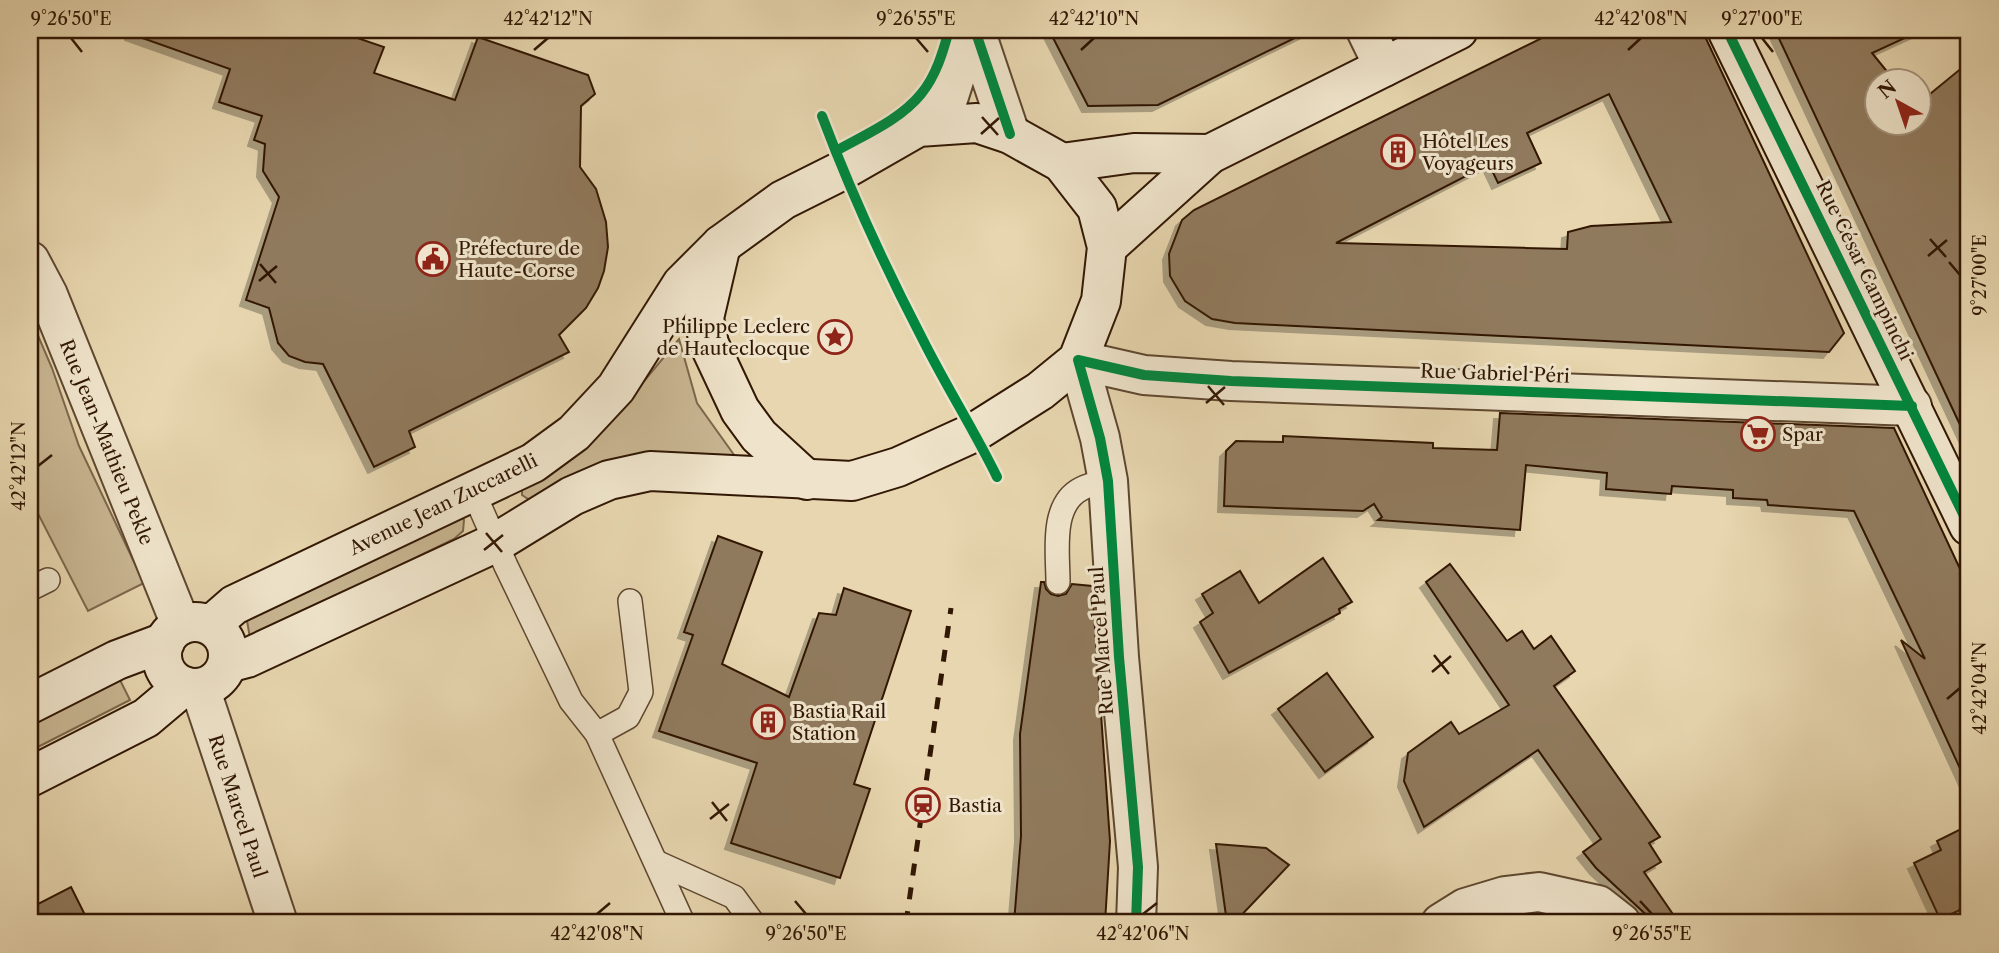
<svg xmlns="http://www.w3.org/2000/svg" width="1999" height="953" viewBox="0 0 1999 953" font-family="'Libre Caslon Text',serif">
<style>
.green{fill:#c8b692;stroke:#7c664b;stroke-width:2}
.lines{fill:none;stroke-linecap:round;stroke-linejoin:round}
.stream{stroke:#796348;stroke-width:12}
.building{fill:#907a5d;stroke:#311704;stroke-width:2;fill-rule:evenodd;filter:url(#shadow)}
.lane-casing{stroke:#5e472f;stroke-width:26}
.street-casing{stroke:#5e472f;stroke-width:42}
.secondary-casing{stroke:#311704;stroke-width:42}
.lane{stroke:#efe4cb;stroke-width:23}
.street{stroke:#efe4cb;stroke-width:38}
.secondary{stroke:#efe4cb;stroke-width:38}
.rail{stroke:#311704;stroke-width:5;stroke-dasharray:12 12;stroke-linecap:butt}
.cycleway-casing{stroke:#efe4cb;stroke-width:15}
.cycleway{stroke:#00873e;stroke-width:10}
.ticks{fill:none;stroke:#311704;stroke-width:2.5}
.labels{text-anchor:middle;stroke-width:6;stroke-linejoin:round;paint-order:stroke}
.poi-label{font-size:19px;fill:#311704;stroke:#efe4cb;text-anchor:start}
.street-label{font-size:19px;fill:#311704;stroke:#efe4cb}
.neatline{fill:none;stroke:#311704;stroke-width:2.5}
.ticks-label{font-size:18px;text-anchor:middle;fill:#311704}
</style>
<defs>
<filter id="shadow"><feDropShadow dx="-6" dy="6" stdDeviation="0" flood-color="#0004"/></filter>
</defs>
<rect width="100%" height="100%" fill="#e7d6af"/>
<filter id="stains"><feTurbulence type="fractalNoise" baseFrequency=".00286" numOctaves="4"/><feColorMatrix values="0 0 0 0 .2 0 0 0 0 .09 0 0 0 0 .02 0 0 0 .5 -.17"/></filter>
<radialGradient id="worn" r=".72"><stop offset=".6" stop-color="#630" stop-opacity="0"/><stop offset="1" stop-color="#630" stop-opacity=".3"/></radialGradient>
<!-- green -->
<g class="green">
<path d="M30,317L52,368L79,446L144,583L88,611L30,498Z"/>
<path d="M679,339L697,403L737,459L535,499H528L522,495V487L635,392Z"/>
<path d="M460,516L464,520L463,531L454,539L250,638L246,615Z"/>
<path d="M120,680L130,700L30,751V725Z"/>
</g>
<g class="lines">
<!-- stream -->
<path class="stream" d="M30,90H33"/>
</g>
<!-- building -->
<g class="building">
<path d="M131,30H334L384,47L374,73L455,100L478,37L588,75L595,94L581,106L580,167L596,189L606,222L608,247L604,271L598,288L586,308L559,335L569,352L409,431L415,447L374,467L323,364L305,362L289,356L278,343L269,308L246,300L279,197L263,171L265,144L254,140L262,116L219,102L230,69L131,34Z"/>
<path d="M1049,30H1311L1158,105L1088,106Z"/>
<path d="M1558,30H1702L1844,333L1829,352L1235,323L1212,319L1185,301L1170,276L1169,254L1182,220L1194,210ZM1609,94L1671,222L1591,226L1568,232L1567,249L1336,243L1489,164L1498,183L1541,163L1527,133Z"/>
<path d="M1775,30H1922L1872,53L1894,80H1877V122H1919V103L1969,62V444Z"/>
<path d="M1500,413L1894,428L1969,588V788L1901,640L1925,659L1854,511L1768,505L1767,500L1733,498V490L1672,486L1671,494L1606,489L1607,473L1526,465L1520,530L1378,520L1382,517L1374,504L1363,511L1224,506L1226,451L1236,441L1283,442V436L1433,443V448L1497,450Z"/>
<path d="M718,536L762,552L722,664L789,697L819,613L836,615L844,588L911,611L854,784L870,789L840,878L731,843L757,763L659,731L693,635L684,632Z"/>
<path d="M1323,558L1352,602L1339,609L1340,613L1229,673L1200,622L1213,613L1202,594L1240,571L1259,603Z"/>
<path d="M1450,564L1507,641L1522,631L1534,649L1551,636L1575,671L1554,686L1660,837L1649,843L1661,862L1644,872L1679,923H1655L1596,868L1583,852L1601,839L1538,750L1424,827L1404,781L1408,753L1451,722L1459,734L1509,705L1426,582Z"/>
<path d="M1041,582H1044L1046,589L1051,594L1058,596L1066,594L1072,584L1092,586L1110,841L1105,923H1014L1021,836L1020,734Z"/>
<path d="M1327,673L1373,737L1325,772L1278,709Z"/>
<path d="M1969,825V918L1963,906L1958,911L1940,919L1914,863L1941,850L1937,841Z"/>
<path d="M1216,844L1266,848L1289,865L1234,923H1227Z"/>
<path d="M71,887L89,923H30V908Z"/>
</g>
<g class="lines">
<!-- lane casing -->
<g class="lane-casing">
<g id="lane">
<path d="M473,491L506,566L571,701L597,734L683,923"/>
<path d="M1058,582C1058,553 1050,505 1081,489C1088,485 1099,483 1108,481"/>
<path d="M30,589L48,580"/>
<path d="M597,734L628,717L641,692L630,601"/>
<path d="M656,862L734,897L753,923"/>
</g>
</g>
<!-- street casing -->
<g class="street-casing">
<g id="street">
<path d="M975,30L1010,134"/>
<path d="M1366,30L1384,67"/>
<path d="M918,127L948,99L970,30"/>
<path d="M30,261L48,295L181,625"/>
<path d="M200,688L278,923"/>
<path d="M1136,923L1138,867L1119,657L1108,481L1100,438L1078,360L1144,375L1231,381L1912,406"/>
<path d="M1441,923L1465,908L1505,896L1539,892L1598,905L1621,923"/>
</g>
</g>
<!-- secondary casing -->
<g class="secondary-casing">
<g id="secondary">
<path d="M1727,30L1969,526"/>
<path d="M1062,163L1134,153L1210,154"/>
<path d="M721,245L704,318L709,344L740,410L759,436L807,480"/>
<path d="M1107,247L1210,154L1458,30"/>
<circle cx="195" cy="655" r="33"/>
<path d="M211,625L234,605L533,463L574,433L616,388L682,284L721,245L783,200L843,170L918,127L977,123L1010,134L1062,163L1097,208L1107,247L1101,301L1078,360L1040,391L975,432L898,467L852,481L650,471L609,480L572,496L497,542L247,658L228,663"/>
<path d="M30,704L117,660L165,642"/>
<path d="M30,777L146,718L184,686"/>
</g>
</g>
<!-- lane -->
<use href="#lane" class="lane"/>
<!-- street -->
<use href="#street" class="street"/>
<!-- secondary -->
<use href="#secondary" class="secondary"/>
<!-- rail -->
<path class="rail" d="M906,923L951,608"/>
<!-- cycleway casing -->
<g class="cycleway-casing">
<g id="cycleway">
<path d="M975,30L1010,134"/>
<path d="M1727,30L1969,526"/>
<path d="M822,116C851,193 885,267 923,340C946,386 974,430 997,477"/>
<path d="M836,151C864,135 900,120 921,94C936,76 943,52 949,30"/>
<path d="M1136,923L1138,867L1119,657L1108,481L1100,438L1078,360L1144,375L1231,381L1912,406"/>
</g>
</g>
<!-- cycleway -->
<use href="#cycleway" class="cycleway"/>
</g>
<!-- ticks -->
<path class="ticks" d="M71,38L82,52M916,38L928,52M1762,38L1773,52M534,50L548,38M1081,50L1094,38M1628,50L1641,38M982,117L998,135M981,134L999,118M1930,239L1946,257M1928,256L1947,240M1949,262L1960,275M260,264L276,283M259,281L277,266M1208,386L1224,405M1206,403L1225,387M38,466L52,455M486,533L502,552M484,550L503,535M1434,655L1449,674M1432,672L1451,656M1947,699L1960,688M712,802L727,821M710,819L729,804M795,901L806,914M1640,901L1652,914M597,914L610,903M1143,914L1157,903"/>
<!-- icons -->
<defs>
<g id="building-ring" transform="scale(1.75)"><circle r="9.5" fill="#efe4cb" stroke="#8f2418" stroke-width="1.5"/><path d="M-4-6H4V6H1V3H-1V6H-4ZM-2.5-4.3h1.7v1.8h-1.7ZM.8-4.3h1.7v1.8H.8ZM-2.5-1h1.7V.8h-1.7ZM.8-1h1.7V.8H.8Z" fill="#8f2418"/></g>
<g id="civic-ring" transform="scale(1.75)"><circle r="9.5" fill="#efe4cb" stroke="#8f2418" stroke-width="1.5"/><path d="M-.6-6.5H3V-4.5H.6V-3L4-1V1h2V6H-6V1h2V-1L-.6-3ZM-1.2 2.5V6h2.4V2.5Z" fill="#8f2418"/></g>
<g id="sight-ring" transform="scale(1.75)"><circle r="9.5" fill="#efe4cb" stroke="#8f2418" stroke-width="1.5"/><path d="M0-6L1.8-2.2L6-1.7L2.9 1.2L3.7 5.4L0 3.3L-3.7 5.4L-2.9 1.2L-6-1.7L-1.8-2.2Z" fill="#8f2418"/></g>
<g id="supermarket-ring" transform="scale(1.75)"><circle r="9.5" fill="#efe4cb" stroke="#8f2418" stroke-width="1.5"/><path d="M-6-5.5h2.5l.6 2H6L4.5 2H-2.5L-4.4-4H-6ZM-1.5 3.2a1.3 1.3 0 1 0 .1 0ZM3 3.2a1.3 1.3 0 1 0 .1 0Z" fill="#8f2418"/></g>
<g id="station-ring" transform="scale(1.75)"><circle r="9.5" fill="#efe4cb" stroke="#8f2418" stroke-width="1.5"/><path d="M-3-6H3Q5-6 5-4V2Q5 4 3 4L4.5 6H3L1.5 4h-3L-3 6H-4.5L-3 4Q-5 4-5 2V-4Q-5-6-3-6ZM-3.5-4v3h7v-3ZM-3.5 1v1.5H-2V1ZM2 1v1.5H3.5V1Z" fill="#8f2418"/></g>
</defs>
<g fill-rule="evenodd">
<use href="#building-ring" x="1398" y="152"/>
<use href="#civic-ring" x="433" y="259"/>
<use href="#sight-ring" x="835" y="337"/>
<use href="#supermarket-ring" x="1758" y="434"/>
<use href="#building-ring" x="768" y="722"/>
<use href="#station-ring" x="923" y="805"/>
</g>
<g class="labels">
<!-- poi labels -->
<g class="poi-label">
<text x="1422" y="148">Hôtel Les<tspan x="1422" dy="22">Voyageurs</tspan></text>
<text x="458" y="255">Préfecture de<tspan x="458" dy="22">Haute-Corse</tspan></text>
<text x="810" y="333" text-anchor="end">Philippe Leclerc<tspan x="810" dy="22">de Hauteclocque</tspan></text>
<text x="1782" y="441">Spar</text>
<text x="792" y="718">Bastia Rail<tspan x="792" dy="22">Station</tspan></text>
<text x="948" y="812">Bastia</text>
</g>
<!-- street labels -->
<g class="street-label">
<text transform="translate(1865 270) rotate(64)" y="7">Rue César Campinchi</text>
<text transform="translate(1495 373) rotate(2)" y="7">Rue Gabriel Péri</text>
<text transform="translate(107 442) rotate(68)" y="7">Rue Jean-Mathieu Pekle</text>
<text transform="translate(443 504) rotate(-26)" y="7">Avenue Jean Zuccarelli</text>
<text transform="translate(1101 641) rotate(-94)" y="7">Rue Marcel Paul</text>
<text transform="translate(238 806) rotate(72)" y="7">Rue Marcel Paul</text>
</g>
</g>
<!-- margin -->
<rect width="1999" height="953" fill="none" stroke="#e7d6af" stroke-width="77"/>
<!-- north arrow -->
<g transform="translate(1898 102) rotate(320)"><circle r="33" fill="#efe4cb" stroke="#a3927b" stroke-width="2"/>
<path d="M0-5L12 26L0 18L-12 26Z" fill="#8f2418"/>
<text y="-10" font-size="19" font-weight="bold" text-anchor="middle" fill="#311704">N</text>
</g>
<rect x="38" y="38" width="1922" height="876" class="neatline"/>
<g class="ticks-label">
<text x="71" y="25">9°26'50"E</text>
<text x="548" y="25">42°42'12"N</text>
<text x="916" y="25">9°26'55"E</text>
<text x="1094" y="25">42°42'10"N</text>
<text x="1641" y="25">42°42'08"N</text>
<text x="1762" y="25">9°27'00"E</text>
<text transform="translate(1980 275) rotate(-90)" y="6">9°27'00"E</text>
<text transform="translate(19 466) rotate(-90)" y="6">42°42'12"N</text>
<text transform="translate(1980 688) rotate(-90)" y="6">42°42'04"N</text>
<text x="597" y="940">42°42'08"N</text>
<text x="806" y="940">9°26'50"E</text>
<text x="1143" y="940">42°42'06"N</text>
<text x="1652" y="940">9°26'55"E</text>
</g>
<rect width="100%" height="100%" filter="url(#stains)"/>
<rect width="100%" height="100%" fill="url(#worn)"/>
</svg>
